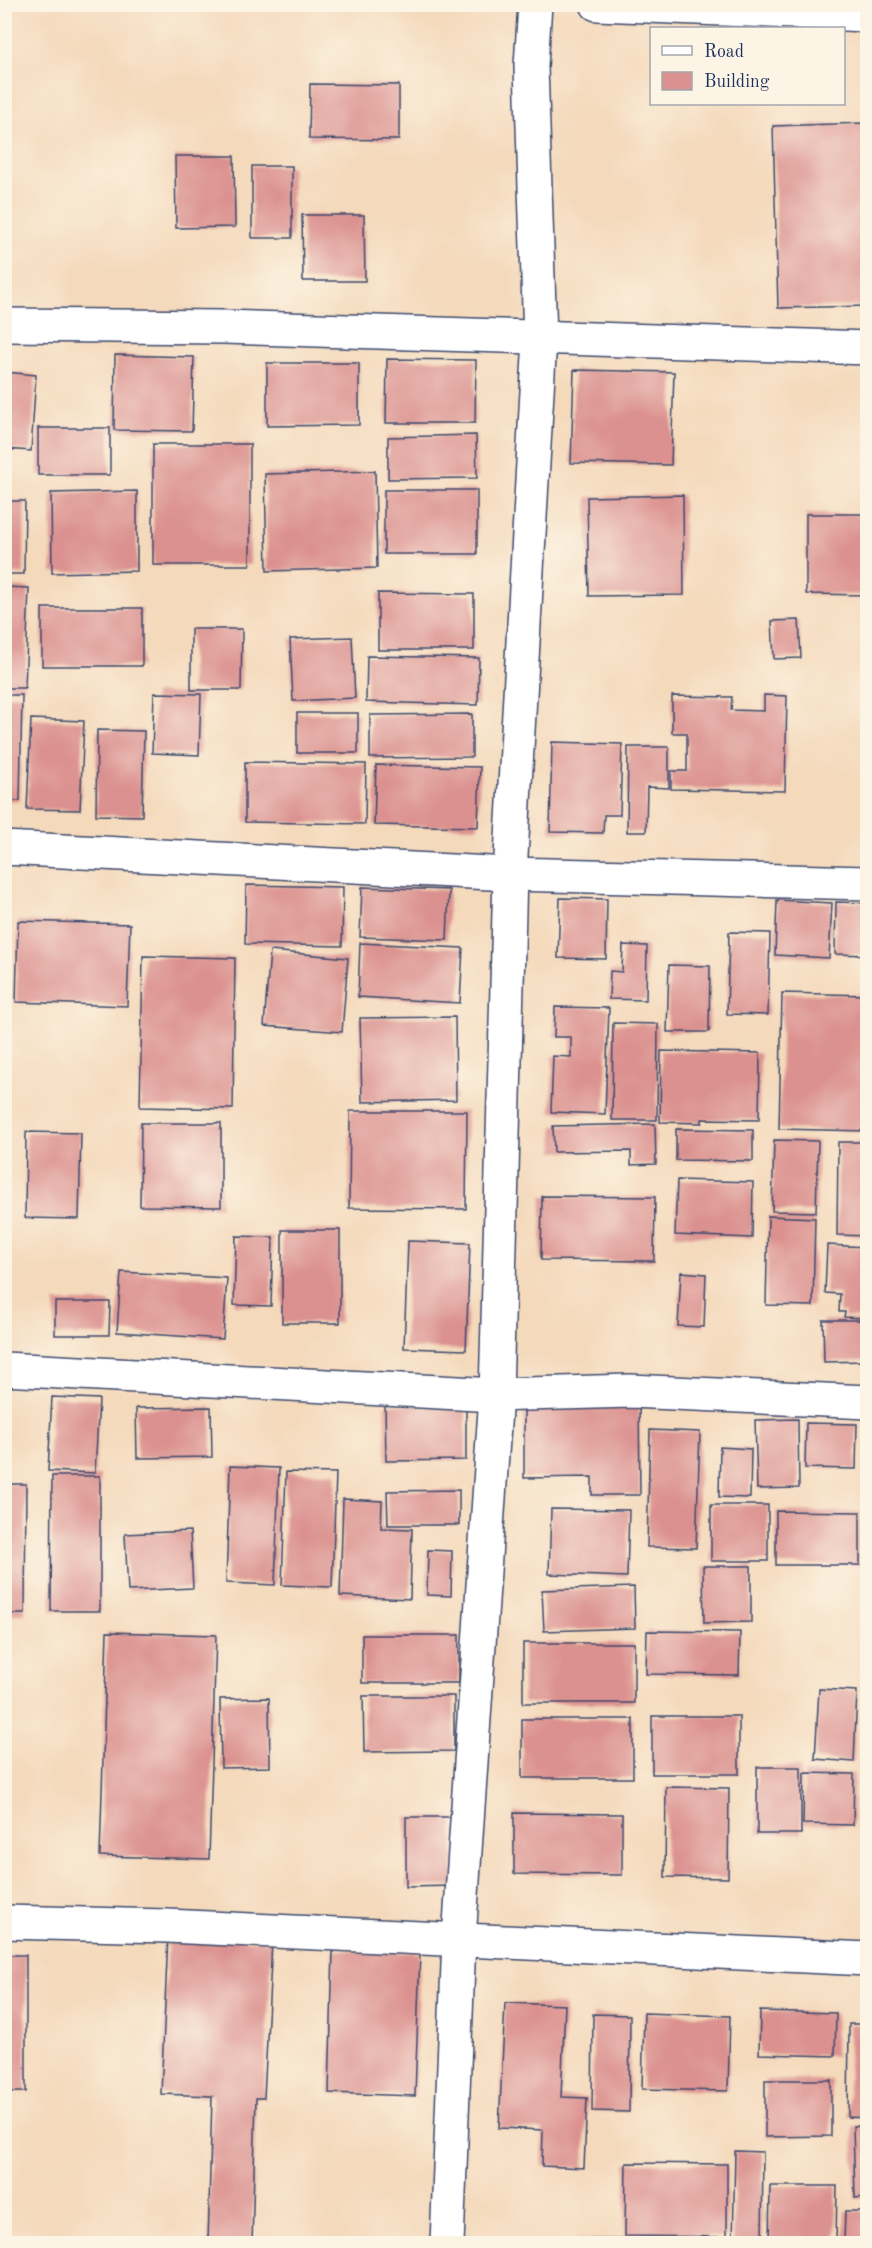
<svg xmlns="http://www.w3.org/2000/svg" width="872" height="2248" viewBox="0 0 872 2248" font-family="'Old Standard TT',serif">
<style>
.building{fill:#db918f}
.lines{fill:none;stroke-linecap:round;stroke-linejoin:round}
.minor-casing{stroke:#3c486c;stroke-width:36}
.minor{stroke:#fff;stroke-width:33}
</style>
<rect width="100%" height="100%" fill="#fcf5e5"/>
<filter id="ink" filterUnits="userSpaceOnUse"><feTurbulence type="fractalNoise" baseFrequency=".0167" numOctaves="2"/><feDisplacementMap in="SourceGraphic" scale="12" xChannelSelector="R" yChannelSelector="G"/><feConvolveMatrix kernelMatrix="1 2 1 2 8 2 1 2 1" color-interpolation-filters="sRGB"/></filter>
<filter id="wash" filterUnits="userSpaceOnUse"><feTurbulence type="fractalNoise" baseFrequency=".008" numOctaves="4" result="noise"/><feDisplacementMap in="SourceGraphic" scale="24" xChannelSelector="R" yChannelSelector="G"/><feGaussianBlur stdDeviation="1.35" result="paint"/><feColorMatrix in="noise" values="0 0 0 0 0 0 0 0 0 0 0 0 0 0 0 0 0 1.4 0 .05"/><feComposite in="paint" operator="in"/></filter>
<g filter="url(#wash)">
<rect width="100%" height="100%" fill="#f4d9bb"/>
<g id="blocks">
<!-- building -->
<g class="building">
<path d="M310,84L399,85V140L309,139Z"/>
<path d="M865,123L868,306L778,308L773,126Z"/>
<path d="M175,156H234L235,227L176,228Z"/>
<rect x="252" y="166" width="40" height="72"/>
<path d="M302,215H364L365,281H303Z"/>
<path d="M115,355L194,357L192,431L114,430Z"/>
<path d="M387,359L476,360L475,423H386Z"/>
<path d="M267,363H359V425L267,426Z"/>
<path d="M574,370L674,372L671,465L571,463Z"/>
<path d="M5,372L36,375L31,451L5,449Z"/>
<rect x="38" y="428" width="72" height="47"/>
<path d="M476,435L477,478L388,479V437Z"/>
<rect x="153" y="444" width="97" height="121"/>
<path d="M375,471L377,568L267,571L265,474Z"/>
<rect x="384" y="490" width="93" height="64"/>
<path d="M137,491V571L52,573L51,493Z"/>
<path d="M683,495L684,595L589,596L587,497Z"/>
<path d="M4,501H25L24,574H4Z"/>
<path d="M806,514H868V595L806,594Z"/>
<path d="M4,587L29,588L25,688H4Z"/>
<path d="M378,593L474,594V650H378Z"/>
<rect x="42" y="608" width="100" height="58"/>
<path d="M799,620L801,658L774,659L772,621Z"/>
<path d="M191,629H242L241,690H191Z"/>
<path d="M352,637L355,698L293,701L290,639Z"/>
<path d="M367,656L479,658L478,705L366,702Z"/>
<path d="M154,693L201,694L199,755L152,753Z"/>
<path d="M4,695H22L20,801H4Z"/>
<path d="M764,695L787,696L785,791L671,789V771H687V733H672V696L732,697L731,710L764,711Z"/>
<rect x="297" y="713" width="61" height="40"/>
<path d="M472,714V757L370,758V715Z"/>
<path d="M31,719L84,721L80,810L27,809Z"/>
<path d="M97,730L144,731L142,816L96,815Z"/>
<path d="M552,742L622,744L620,815H604L603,833L550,832Z"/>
<path d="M628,747H669V788L647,787L646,832H627Z"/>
<path d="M245,762L366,764L365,824L245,822Z"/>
<path d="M376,765L480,767L478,827L374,825Z"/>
<path d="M246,885L343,887L342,946L245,944Z"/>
<path d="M362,887L449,890L447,940L360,937Z"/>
<path d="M560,898L607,899L606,959L558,958Z"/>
<path d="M777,900L832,903L829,958L775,955Z"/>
<path d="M836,902L868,903V955L835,954Z"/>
<path d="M18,921L130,924L127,1006L16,1002Z"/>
<path d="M729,932L770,933L768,1015L727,1014Z"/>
<path d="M360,943L463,948L460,1003L358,997Z"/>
<path d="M623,945L647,946L646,1000L609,999L610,971L622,972Z"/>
<path d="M270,951L348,958L342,1032L264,1026Z"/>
<path d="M143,956L235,958L233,1109L140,1107Z"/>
<path d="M669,965L710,966L709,1032H667Z"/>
<path d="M782,993L868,995V1131L779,1129Z"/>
<path d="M555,1007L609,1008L605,1114L551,1112L553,1056L571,1057V1037H554Z"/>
<path d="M455,1017L456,1100L362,1102L360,1018Z"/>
<path d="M613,1023L658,1024L657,1120H612Z"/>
<path d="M661,1051L760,1053L759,1120L702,1119V1123L660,1122Z"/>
<path d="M350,1111H467L466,1209L349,1208Z"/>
<path d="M141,1123H221V1207L140,1206Z"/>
<path d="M655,1124L656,1164L631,1165V1151L554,1152L553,1126Z"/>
<path d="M676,1129L753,1130V1161L676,1160Z"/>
<path d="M26,1132L81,1133L79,1219L25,1218Z"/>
<path d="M774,1140L818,1141L816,1212L772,1211Z"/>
<path d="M838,1142H868V1236L837,1235Z"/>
<path d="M677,1180L753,1182L752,1238L675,1235Z"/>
<path d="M542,1196L655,1197L654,1261L541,1260Z"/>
<path d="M768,1216L815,1218L813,1306L766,1305Z"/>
<rect x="282" y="1230" width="58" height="93"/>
<path d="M236,1236L273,1237L271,1306L234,1305Z"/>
<path d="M408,1241L470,1243L466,1350L404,1348Z"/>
<path d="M827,1245L867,1247L863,1318L844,1317L845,1312H839L840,1294L825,1293Z"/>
<path d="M121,1272L227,1278L223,1339L117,1332Z"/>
<path d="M681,1272L706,1274L704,1327L678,1326Z"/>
<path d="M55,1302H110L109,1335H55Z"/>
<path d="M823,1320H865L866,1361L824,1362Z"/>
<path d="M52,1397L99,1399L95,1473L48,1471Z"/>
<path d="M639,1399L640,1495H592V1477L524,1478V1408Z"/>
<path d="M466,1404V1460L386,1461L385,1405Z"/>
<path d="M211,1407L212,1457L137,1458L136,1408Z"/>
<path d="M798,1419L799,1488L757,1489L755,1420Z"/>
<path d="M806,1423L857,1424L856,1469L805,1468Z"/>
<path d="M650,1430L700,1432L696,1548L647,1547Z"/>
<path d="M720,1447L751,1449L750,1498L719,1497Z"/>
<path d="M230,1466L279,1468L275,1585L226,1583Z"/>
<path d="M286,1472L336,1473L332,1587L282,1585Z"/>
<path d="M52,1476H100V1611H51Z"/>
<path d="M4,1484H26L25,1614H4Z"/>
<path d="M459,1490V1525H388L387,1491Z"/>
<path d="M343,1499L382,1501L381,1528L412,1529L410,1599L340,1596Z"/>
<rect x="711" y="1505" width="57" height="56"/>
<path d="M551,1509L629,1510L627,1577L549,1574Z"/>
<path d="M776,1511L860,1512V1565H776Z"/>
<path d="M190,1531L193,1588L128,1591L125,1534Z"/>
<path d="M428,1550L452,1551L451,1596L427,1595Z"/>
<path d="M703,1566H751V1622L704,1623Z"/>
<path d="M634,1587L635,1628L544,1631L542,1590Z"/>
<path d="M647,1631L740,1632L739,1675L646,1674Z"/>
<path d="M107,1632L216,1635L209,1859L100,1856Z"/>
<rect x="362" y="1635" width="97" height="48"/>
<rect x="523" y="1643" width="111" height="60"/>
<path d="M819,1689L857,1691L854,1762L815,1759Z"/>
<path d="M363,1696H454V1751L364,1752Z"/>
<path d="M269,1698L270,1767L221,1768L220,1699Z"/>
<rect x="652" y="1716" width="87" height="58"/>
<rect x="522" y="1719" width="111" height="59"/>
<rect x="757" y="1767" width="44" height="67"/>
<path d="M804,1773L854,1774L853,1825L803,1824Z"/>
<path d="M666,1787L729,1788L728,1878L665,1877Z"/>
<path d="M514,1813L622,1814V1875L514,1874Z"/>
<path d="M406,1817H453L454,1886L406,1887Z"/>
<path d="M168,1936L272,1941L264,2098H256L252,2244H208L212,2096L161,2094Z"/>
<path d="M333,1950L420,1953L415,2096L329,2093Z"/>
<rect x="4" y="1955" width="22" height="137"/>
<path d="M505,2003L565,2005L561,2097L587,2098L584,2168L542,2166L543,2130L499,2128Z"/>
<path d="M760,2011L836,2013L835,2056L759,2054Z"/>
<path d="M644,2013L730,2016L728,2091L642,2089Z"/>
<path d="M593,2014L630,2015L629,2112L592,2111Z"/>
<path d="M849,2024H868V2118L848,2117Z"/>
<path d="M765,2080H831V2136L765,2137Z"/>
<path d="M868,2125V2197L855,2198L853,2126Z"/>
<path d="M735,2151L763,2152L762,2244L733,2243Z"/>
<path d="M626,2163L727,2164V2237L625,2236Z"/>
<path d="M770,2186H837L836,2244H769Z"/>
<path d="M845,2211H868V2244H844Z"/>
<path d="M639,2239V2244H576V2240Z"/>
</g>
</g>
</g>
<g filter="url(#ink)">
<use href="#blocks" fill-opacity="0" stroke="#3c486c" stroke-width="1.5"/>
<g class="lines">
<!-- minor casing -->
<g class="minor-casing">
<g id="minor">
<path d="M597,4L868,15"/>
<path d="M4,325L223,327L868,348"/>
<path d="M4,848L510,874L868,883"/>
<path d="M4,1369L496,1395L630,1391L868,1402"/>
<path d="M4,1922L167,1926L868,1959"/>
<path d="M447,2244L459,1939L496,1395L510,874L540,338L531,66L535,4"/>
</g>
</g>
<!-- minor -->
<use href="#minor" class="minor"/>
</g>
</g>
<!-- margin -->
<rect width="872" height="2248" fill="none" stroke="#fcf5e5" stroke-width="24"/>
<!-- legend -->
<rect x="650" y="27" width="195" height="78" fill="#fcf5e5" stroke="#a2a6af" stroke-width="1.5"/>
<rect x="662" y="46" width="30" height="9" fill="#ffffff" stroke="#a2a6af" stroke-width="1.5"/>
<text x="704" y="57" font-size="18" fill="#1b2f5e">Road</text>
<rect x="662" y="72" width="30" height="18" fill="#db918f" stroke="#a2a6af" stroke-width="1.5"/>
<text x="704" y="87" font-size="18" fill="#1b2f5e">Building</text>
</svg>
